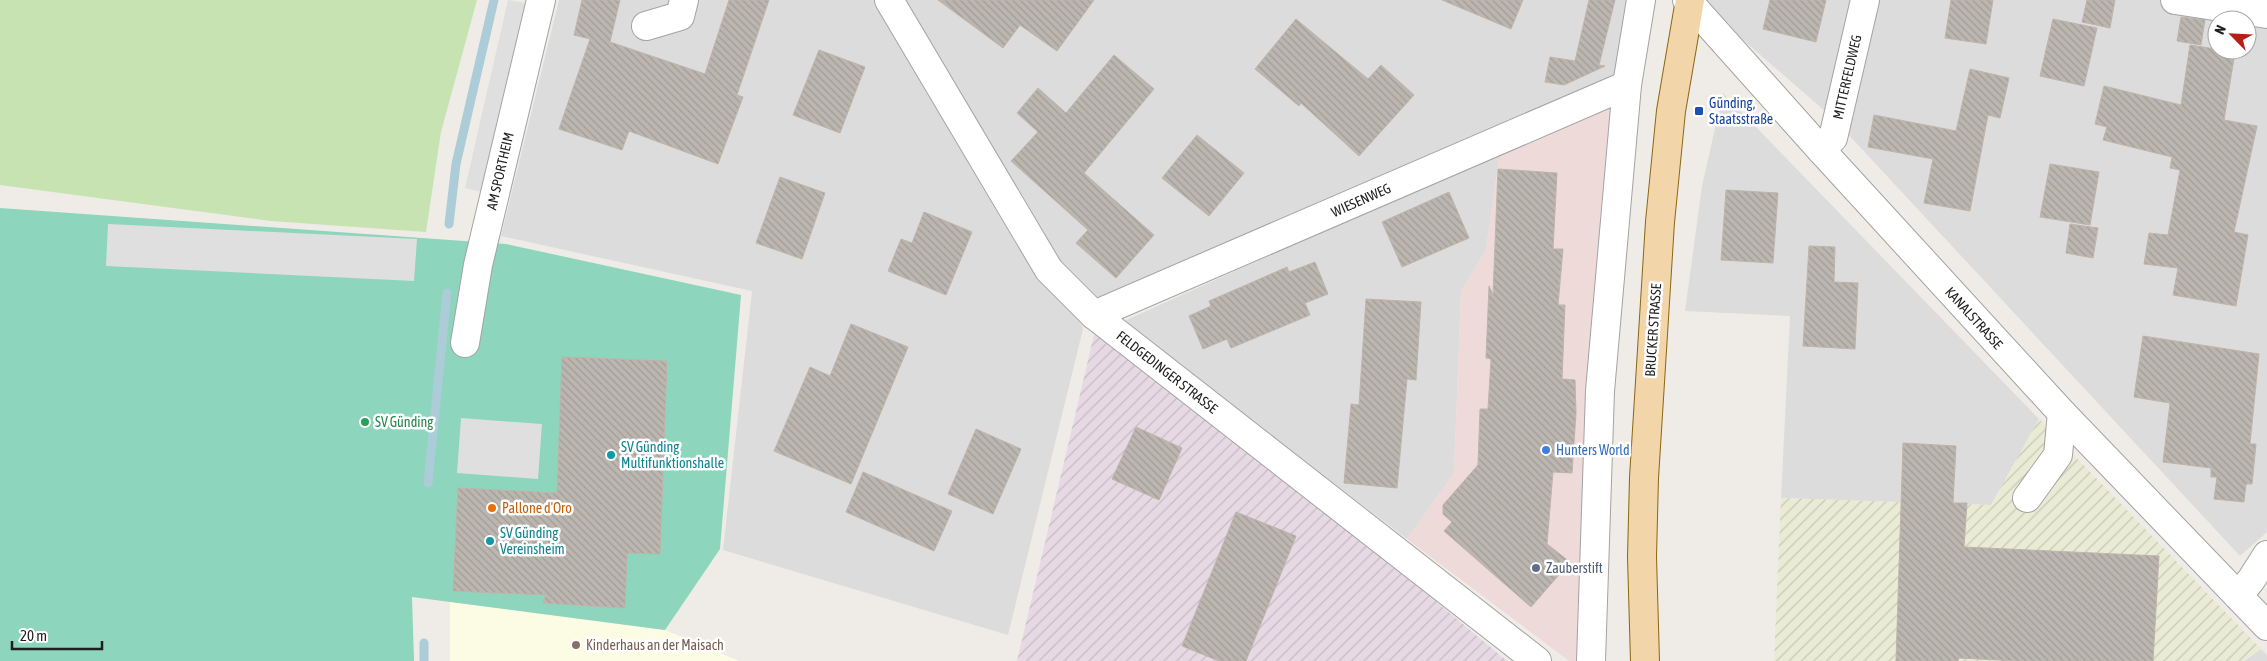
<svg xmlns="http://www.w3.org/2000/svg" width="2267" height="661" viewBox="0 0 2267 661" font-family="'Asap Condensed',sans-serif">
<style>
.residential{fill:#dddcdc;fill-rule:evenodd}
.commercial{fill:#eedad8}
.industrial{fill:url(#industrial-furrows)}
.education{fill:#fbfce3}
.farmland{fill:url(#farmland-furrows)}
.grass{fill:#c8e3b2}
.pitch{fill:#8dd5bc}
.parking{fill:#dfdfdf}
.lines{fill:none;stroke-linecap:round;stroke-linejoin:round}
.stream{stroke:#acccd8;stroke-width:9}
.building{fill:url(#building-back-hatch);stroke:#bfb4ab}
.minor-casing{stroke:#a3a3a3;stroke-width:30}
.major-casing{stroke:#8a6710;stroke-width:30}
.minor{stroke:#fff;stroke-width:28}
.major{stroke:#f2d5a9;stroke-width:28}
.transit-dot{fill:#1a4fb4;stroke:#fff;stroke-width:2}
.leisure-dot{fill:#2e9e5b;stroke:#fff;stroke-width:2}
.shop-dot{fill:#3f7fe0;stroke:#fff;stroke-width:2}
.culture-dot{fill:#0f9aa8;stroke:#fff;stroke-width:2}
.food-dot{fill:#e8710a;stroke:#fff;stroke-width:2}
.service-dot{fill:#5c6f8a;stroke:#fff;stroke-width:2}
.education-dot{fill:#8d6e63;stroke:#fff;stroke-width:2}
.labels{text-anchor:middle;stroke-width:5;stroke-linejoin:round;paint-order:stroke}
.street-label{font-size:14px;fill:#1f1f1f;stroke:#fff}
.transit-label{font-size:14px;fill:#164399;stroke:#fff;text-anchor:start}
.leisure-label{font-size:14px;fill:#27864d;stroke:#fff;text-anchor:start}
.culture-label{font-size:14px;fill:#0d838f;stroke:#fff;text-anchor:start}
.shop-label{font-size:14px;fill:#366cbe;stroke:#fff;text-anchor:start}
.food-label{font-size:14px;fill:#c56008;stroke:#fff;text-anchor:start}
.service-label{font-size:14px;fill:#4e5e75;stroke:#fff;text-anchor:start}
.education-label{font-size:14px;fill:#785e54;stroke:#fff;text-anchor:start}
</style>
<defs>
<pattern id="industrial-furrows" width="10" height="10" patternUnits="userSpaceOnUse" patternTransform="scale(1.25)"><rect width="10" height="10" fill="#e7d9e4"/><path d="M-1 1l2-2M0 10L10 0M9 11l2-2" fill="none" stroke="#c6bac3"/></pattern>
<pattern id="farmland-furrows" width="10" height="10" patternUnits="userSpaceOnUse" patternTransform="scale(1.25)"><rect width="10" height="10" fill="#e9ebd4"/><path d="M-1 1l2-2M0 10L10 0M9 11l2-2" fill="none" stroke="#c7c9b6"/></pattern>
<pattern id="building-back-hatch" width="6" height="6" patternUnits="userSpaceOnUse" patternTransform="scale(1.25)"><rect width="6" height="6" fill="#bcb6b0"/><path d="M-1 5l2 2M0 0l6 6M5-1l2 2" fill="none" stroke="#a19c97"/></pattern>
</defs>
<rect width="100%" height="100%" fill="#efece7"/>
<!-- residential -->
<g class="residential">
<path d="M559,0H1629L1614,77L1075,307L1083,329L1008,635L723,550L752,291L501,236Z"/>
<path d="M1697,0H2267V532L2240,556L1833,118ZM2217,20H2247V50H2217Z"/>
<path d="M1723,93L2039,419L1991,505L1781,498L1790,316L1685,311L1702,186Z"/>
<path d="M1500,151L1486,250L1461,291L1454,473L1407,539L1122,322Z"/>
<path d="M2261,649L2267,655V661H2244Z"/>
</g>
<!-- commercial -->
<path class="commercial" d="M1616,102L1581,661H1569L1407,539L1454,473L1461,291L1486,250L1500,151Z"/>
<!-- industrial -->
<path class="industrial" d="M1098,318L1507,661H1017Z"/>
<!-- education -->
<path class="education" d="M450,602L665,630L739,661H450Z"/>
<!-- farmland -->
<path class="farmland" d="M2039,419L2261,649L2244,661H1774L1781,498L1991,505Z"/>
<!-- grass -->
<path class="grass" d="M0,0H477L441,132L426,232L271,221L0,185Z"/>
<!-- pitch -->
<path class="pitch" d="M0,208L506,244L741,295L720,549L665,630L412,597L414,661H0Z"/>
<!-- parking -->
<g class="parking">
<path d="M508,0L531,4L486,193L465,188Z"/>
<path d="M108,224L417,239L414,281L106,266Z"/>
<path d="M461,418L542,424L538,479L457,473Z"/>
</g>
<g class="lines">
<!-- stream -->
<g class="stream">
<path d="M449,224L456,164L494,0"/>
<path d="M428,483L447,293"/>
<path d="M424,643V661"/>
</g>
</g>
<!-- building -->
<g class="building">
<path d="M582,0H620L610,42L705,74L729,0H769L737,95L743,97L718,164L629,131L622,150L559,129L590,39L574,35Z"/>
<path d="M938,0H1094L1057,51L1020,25L1003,48Z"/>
<path d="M1442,0H1523L1511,29Z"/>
<path d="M1589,0H1615L1599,65L1605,66L1564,85L1545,82L1550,57L1575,61Z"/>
<path d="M1770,0H1826L1816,42L1763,29Z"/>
<path d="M1951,0H1993L1986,44L1945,38Z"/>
<path d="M2087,0H2115L2110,28L2082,22Z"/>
<path d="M2181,17L2205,20L2201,45L2177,41Z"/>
<path d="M1296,19L1368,79L1381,65L1414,95L1359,156L1301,103L1299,106L1255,69Z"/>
<path d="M2053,19L2097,28L2084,86L2040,76Z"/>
<path d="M2190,45L2235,52L2224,120L2257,126L2234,232L2248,235L2236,306L2173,295L2178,268L2144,264L2149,233L2168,235L2180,170L2170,168L2172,157L2103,140L2107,127L2095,124L2104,86L2181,105Z"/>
<path d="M819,50L865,67L840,133L793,115Z"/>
<path d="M1114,55L1154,89L1084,173L1154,235L1116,278L1076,243L1088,230L1011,161L1038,132L1017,113L1038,88L1066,113Z"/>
<path d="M1970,69L2009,78L2000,118L1988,115L1970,211L1924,203L1933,159L1868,147L1874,115L1956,131Z"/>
<path d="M1197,135L1244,173L1209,216L1162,178Z"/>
<path d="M2050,164L2099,172L2090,225L2040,217Z"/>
<path d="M1498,169L1557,173L1553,249H1563L1558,305H1565L1562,379L1575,380L1576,413L1572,473L1553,472L1547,544L1570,562L1531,607L1444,531L1452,522L1443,514V505L1478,465L1480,409H1488L1491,359L1486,358L1489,286L1493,295Z"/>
<path d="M780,177L825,193L802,259L756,243Z"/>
<path d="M1726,190L1778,193L1773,263L1721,260Z"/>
<path d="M1449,192L1469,238L1402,267L1382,222Z"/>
<path d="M924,212L972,232L946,295L888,271L901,239L912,243Z"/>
<path d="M2070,224L2098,228L2093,258L2066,253Z"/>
<path d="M1809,246L1835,247L1834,282L1858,283L1855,349L1803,346Z"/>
<path d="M1315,262L1328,294L1305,303L1310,315L1231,348L1227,339L1203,349L1189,316L1211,306L1209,301L1246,285L1287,267L1289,272Z"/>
<path d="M1366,299L1421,302L1416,380L1407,379L1397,488L1344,483L1351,404L1359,405Z"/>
<path d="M851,324L908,347L851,484L774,451L810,367L830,376Z"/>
<path d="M2143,336L2259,354L2250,444H2256L2252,484H2246L2244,502L2214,499L2217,477H2211V468L2163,462L2170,403L2134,397Z"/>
<path d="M562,357L667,361L660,554L627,553L625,608L543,603L546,595L453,591L458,488L557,493Z"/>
<path d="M1136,427L1182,448L1159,500L1112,479Z"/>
<path d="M976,429L1021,449L993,514L948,494Z"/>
<path d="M1903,443L1956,446L1953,503H1967L1964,547L2159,556L2153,661H2016L1959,658L1958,661H1896Z"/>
<path d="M863,472L952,511L934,551L846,512Z"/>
<path d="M1236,512L1296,536L1246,661H1219L1182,646Z"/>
</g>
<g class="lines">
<!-- minor casing -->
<g class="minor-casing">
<g id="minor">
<path d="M889,0L1049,270L1094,315L1537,661"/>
<path d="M1687,0L1821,150L2062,413L2267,626"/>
<path d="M2175,0L2267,14"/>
<path d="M646,26L680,16L684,0"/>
<path d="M1821,150L1833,138L1865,0"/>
<path d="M1094,315L1627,85"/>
<path d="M465,343L478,265L541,0"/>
<path d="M2027,498L2058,455L2062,413"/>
<path d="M2238,596L2251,580L2267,555"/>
<path d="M1591,661L1600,391L1627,85L1641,0"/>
</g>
</g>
<!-- major casing -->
<g class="major-casing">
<path id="major" d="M1645,661L1642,557L1644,478L1660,222L1671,111L1690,0"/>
</g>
<!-- minor -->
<use href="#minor" class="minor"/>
<!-- major -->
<use href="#major" class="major"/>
</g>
<!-- markers -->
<rect class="transit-dot" x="1694" y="106" width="10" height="10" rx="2.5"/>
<circle class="leisure-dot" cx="365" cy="422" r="5"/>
<circle class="shop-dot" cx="1546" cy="450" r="5"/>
<g class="culture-dot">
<circle cx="611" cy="455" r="5"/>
<circle cx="490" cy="541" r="5"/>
</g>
<circle class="food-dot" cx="492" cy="508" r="5"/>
<circle class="service-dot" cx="1536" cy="568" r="5"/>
<circle class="education-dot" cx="576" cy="645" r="5"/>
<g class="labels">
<!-- street labels -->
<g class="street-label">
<text transform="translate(1847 77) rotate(-77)" y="5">MITTERFELDWEG</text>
<text transform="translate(500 171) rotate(-77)" y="5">AM SPORTHEIM</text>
<text transform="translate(1361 200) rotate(-24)" y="5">WIESENWEG</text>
<text transform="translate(1974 318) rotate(48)" y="5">KANALSTRASSE</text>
<text transform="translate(1653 330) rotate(-86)" y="5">BRUCKER STRASSE</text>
<text transform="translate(1167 372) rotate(38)" y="5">FELDGEDINGER STRASSE</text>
</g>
<!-- transit labels -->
<g class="transit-label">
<text x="1709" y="108">Günding,<tspan x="1709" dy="16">Staatsstraße</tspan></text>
</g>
<!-- leisure labels -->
<g class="leisure-label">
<text x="375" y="427">SV Günding</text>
</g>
<!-- culture labels -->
<g class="culture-label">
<text x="621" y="452">SV Günding<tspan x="621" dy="16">Multifunktionshalle</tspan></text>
<text x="500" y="538">SV Günding<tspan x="500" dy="16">Vereinsheim</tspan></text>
</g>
<!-- shop labels -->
<g class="shop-label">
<text x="1556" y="455">Hunters World</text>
</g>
<!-- food labels -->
<g class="food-label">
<text x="502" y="513">Pallone d'Oro</text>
</g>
<!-- service labels -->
<g class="service-label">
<text x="1546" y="573">Zauberstift</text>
</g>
<!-- education labels -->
<g class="education-label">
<text x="586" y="650">Kinderhaus an der Maisach</text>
</g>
</g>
<!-- north arrow -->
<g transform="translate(2232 35) rotate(294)"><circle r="24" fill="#ffffff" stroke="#a5a5a5"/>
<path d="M0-4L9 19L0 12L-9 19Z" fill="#b91d16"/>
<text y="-8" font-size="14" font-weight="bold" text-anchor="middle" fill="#1f1f1f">N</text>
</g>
<!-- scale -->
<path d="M12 641v8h90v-8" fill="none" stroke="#1f1f1f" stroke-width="2.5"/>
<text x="20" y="641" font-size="15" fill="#1f1f1f" stroke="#ffffff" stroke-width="4" paint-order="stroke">20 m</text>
</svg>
